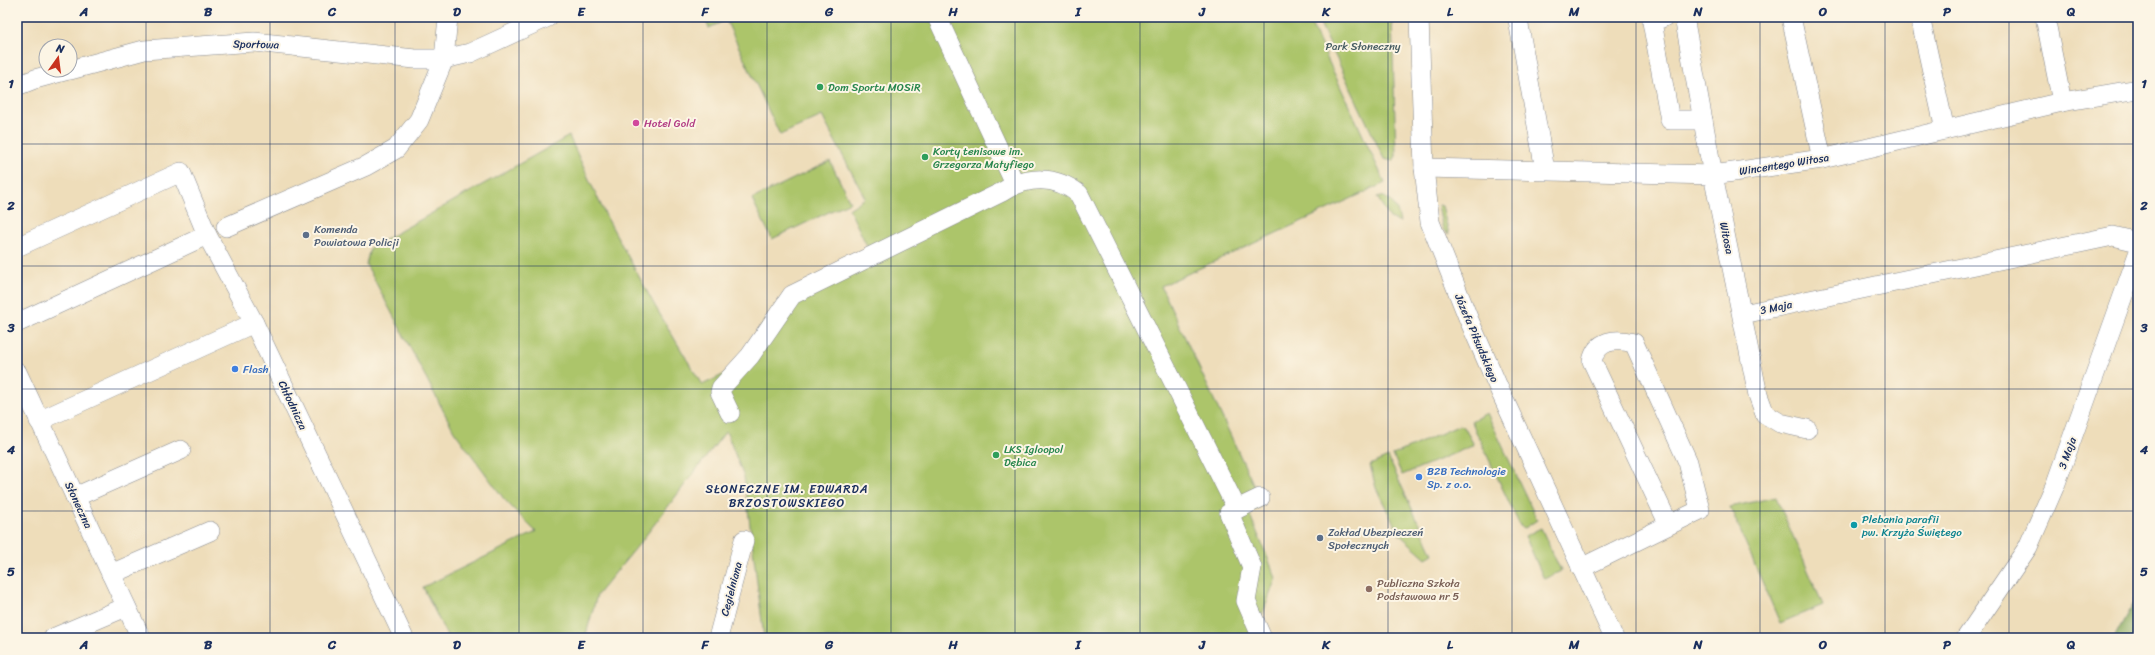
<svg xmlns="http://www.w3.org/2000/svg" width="2155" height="655" viewBox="0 0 2155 655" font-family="Sriracha,sans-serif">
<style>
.green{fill:#acc56b;stroke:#647a64}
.forest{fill:#89aa5f;stroke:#526c5e}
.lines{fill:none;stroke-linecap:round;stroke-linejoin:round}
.minor-casing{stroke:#84868c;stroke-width:20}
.minor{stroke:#fff;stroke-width:19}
.grid{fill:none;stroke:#1b2f5e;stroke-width:1;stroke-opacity:0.55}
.leisure-dot{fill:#2e9e5b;stroke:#fcf5e5;stroke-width:1.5}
.hotel-dot{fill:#d1479c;stroke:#fcf5e5;stroke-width:1.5}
.service-dot{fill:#5c6f8a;stroke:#fcf5e5;stroke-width:1.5}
.shop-dot{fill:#3f7fe0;stroke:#fcf5e5;stroke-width:1.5}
.culture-dot{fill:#0f9aa8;stroke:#fcf5e5;stroke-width:1.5}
.education-dot{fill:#8d6e63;stroke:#fcf5e5;stroke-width:1.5}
.labels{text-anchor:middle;stroke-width:4;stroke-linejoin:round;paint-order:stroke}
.street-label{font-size:11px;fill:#1b2f5e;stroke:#fcf5e5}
.park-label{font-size:11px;fill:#465c62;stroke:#fcf5e5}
.leisure-label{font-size:11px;fill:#27864d;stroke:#fcf5e5;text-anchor:start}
.hotel-label{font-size:11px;fill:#b23c85;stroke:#fcf5e5;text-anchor:start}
.service-label{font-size:11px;fill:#4e5e75;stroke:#fcf5e5;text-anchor:start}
.shop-label{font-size:11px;fill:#366cbe;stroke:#fcf5e5;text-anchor:start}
.culture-label{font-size:11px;fill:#0d838f;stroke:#fcf5e5;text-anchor:start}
.education-label{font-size:11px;fill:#785e54;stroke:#fcf5e5;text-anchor:start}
.neighbourhood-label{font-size:12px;letter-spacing:1px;fill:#1b2f5e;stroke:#fcf5e5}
.neatline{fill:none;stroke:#1b2f5e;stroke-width:1.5}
.grid-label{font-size:13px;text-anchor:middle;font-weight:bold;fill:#1b2f5e}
</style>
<rect width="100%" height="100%" fill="#fcf5e5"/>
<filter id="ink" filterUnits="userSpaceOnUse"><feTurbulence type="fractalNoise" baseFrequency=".025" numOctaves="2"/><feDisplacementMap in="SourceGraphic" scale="8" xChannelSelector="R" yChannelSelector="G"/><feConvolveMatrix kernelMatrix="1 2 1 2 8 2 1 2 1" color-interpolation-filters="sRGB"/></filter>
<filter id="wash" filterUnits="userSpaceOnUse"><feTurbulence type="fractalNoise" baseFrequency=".012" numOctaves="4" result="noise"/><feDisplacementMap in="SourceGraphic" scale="16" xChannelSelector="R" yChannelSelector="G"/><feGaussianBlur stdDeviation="0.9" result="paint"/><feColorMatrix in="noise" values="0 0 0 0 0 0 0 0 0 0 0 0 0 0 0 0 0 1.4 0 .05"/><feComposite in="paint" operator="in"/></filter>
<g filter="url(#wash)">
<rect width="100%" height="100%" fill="#eeddba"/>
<!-- green -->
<g class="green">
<path d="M704,17H1308L1385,183L1161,286L1263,505L1249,513L1276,578L1261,618L1270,638H764L744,477L726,431L640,543L597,595L585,638H448L423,587L536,532L504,499L454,431L366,264L370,248L569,136L606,216L655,306L702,385L729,372L786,293L870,252L849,209L865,198L822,116L780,135L726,20L709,28Z"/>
<path d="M1317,17H1392L1396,156L1393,161L1384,159Z"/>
<path d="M830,161L850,202L772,239L752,199Z"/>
<path d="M1381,196C1395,200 1397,210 1400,222L1390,218L1377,197Z"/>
<path d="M1438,205L1442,206L1449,234L1443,230Z"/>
<path d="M1487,413L1537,520L1525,528L1520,526L1471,421Z"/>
<path d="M1460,425L1464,427L1473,443L1472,446L1402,475L1393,455Z"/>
<path d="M1388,457L1433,554L1426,558L1399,534L1376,488L1370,465Z"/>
<path d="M1776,497L1823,605L1780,623L1730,507Z"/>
<path d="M1541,528L1561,571L1544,579L1525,536Z"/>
</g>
<!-- forest -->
<path class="forest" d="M2138,594V633L2133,638H2114Z"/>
</g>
<g filter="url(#ink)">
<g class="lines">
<!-- minor casing -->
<g class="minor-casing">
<g id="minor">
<path d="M937,17L1015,184"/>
<path d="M1419,17L1424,168L1430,222L1469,320L1500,391L1614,638"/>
<path d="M1664,17L1652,22L1670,120H1703"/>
<path d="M1684,17L1713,175L1758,395L1765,414L1780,423L1807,429"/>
<path d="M1791,17L1822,159"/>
<path d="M1920,17L1945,130"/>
<path d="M2045,17L2062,102"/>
<path d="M1518,20L1545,170"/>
<path d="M70,70L144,50L254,42L415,59H444L470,53L548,17"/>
<path d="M17,86L35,79L68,70"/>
<path d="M1424,168L1713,175L1822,159L2062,102L2138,89"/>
<path d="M226,227L366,166L396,149L419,120L444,59L448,17"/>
<path d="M17,247L181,172L207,235L254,323L404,638"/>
<path d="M1743,314L2113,236L2138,242"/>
<path d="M17,323L207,235"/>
<path d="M17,372L141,638"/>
<path d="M730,413L720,392L721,388L750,356L792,295L1002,192C1027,176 1055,175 1079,194L1237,509"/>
<path d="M39,421L254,323"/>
<path d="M75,497L181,450"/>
<path d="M1260,498L1229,513L1252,567L1246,601L1262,638"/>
<path d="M1581,568L1669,525L1592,361C1597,340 1615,338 1634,343L1688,462L1700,510L1669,525"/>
<path d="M111,574L210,531"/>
<path d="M53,638L126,607"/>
<path d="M718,638L744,540"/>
<path d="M1966,638L2028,547L2056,483L2138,254"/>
</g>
</g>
<!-- minor -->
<use href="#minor" class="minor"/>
</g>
</g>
<!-- grid -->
<path class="grid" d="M146,17V638M270,17V638M395,17V638M519,17V638M643,17V638M767,17V638M891,17V638M1015,17V638M1140,17V638M1264,17V638M1388,17V638M1512,17V638M1636,17V638M1760,17V638M1885,17V638M2009,17V638M17,144H2138M17,266H2138M17,389H2138M17,511H2138"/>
<!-- markers -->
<g class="leisure-dot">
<circle cx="820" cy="87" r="4"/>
<circle cx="925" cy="157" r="4"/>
<circle cx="996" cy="455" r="4"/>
</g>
<circle class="hotel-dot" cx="636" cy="123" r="4"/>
<g class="service-dot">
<circle cx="306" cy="235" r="4"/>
<circle cx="1320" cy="538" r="4"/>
</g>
<g class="shop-dot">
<circle cx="235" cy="369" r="4"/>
<circle cx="1419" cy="477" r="4"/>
</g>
<circle class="culture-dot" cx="1854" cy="525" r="4"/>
<circle class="education-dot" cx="1369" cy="589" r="4"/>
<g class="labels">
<!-- street labels -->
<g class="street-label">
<text transform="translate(256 44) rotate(1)" y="4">Sportowa</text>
<text transform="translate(1784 164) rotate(-9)" y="4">Wincentego Witosa</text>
<text transform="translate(1727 238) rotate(78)" y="4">Witosa</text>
<text transform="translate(1776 307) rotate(-12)" y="4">3 Maja</text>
<text transform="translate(1477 338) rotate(67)" y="4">Józefa Piłsudskiego</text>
<text transform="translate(293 405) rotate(65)" y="4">Chłodnicza</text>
<text transform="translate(2067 453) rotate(-70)" y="4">3 Maja</text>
<text transform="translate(79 505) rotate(65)" y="4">Słoneczna</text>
<text transform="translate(731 589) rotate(-75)" y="4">Cegielniana</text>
</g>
<!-- park labels -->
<g class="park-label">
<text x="1363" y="50">Park Słoneczny</text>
</g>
<!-- leisure labels -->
<g class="leisure-label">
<text x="828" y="91">Dom Sportu MOSiR</text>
<text x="933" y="155">Korty tenisowe im.<tspan x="933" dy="13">Grzegorza Matyfiego</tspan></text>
<text x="1004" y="453">LKS Igloopol<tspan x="1004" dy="13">Dębica</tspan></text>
</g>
<!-- hotel labels -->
<g class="hotel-label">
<text x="644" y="127">Hotel Gold</text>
</g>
<!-- service labels -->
<g class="service-label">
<text x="314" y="233">Komenda<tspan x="314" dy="13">Powiatowa Policji</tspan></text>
<text x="1328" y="536">Zakład Ubezpieczeń<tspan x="1328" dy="13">Społecznych</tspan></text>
</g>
<!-- shop labels -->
<g class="shop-label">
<text x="243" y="373">Flash</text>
<text x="1427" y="475">B2B Technologie<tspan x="1427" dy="13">Sp. z o.o.</tspan></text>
</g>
<!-- culture labels -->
<g class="culture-label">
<text x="1862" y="523">Plebania parafii<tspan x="1862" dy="13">pw. Krzyża Świętego</tspan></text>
</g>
<!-- education labels -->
<g class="education-label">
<text x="1377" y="587">Publiczna Szkoła<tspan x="1377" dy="13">Podstawowa nr 5</tspan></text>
</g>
<!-- neighbourhood labels -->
<g class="neighbourhood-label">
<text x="787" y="493">SŁONECZNE IM. EDWARDA<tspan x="787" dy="14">BRZOSTOWSKIEGO</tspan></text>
</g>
</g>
<!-- margin -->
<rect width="2155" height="655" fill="none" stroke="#fcf5e5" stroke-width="44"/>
<!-- north arrow -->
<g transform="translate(58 58) rotate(14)"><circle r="19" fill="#fcf5e5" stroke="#a2a6af"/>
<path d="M0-3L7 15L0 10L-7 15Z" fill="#c8321e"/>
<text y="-6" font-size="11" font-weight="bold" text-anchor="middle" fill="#1b2f5e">N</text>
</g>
<rect x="22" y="22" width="2111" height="611" class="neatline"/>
<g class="grid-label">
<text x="84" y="16">A</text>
<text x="208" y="16">B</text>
<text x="332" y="16">C</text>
<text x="457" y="16">D</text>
<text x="581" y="16">E</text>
<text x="705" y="16">F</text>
<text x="829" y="16">G</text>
<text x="953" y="16">H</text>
<text x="1078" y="16">I</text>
<text x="1202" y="16">J</text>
<text x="1326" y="16">K</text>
<text x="1450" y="16">L</text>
<text x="1574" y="16">M</text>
<text x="1698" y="16">N</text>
<text x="1823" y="16">O</text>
<text x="1947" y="16">P</text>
<text x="2071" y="16">Q</text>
<text x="11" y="88">1</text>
<text x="2144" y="88">1</text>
<text x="11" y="210">2</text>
<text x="2144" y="210">2</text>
<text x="11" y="332">3</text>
<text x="2144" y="332">3</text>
<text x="11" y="454">4</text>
<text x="2144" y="454">4</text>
<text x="11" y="576">5</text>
<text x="2144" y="576">5</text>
<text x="84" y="649">A</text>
<text x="208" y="649">B</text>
<text x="332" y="649">C</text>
<text x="457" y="649">D</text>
<text x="581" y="649">E</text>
<text x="705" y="649">F</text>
<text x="829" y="649">G</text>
<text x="953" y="649">H</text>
<text x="1078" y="649">I</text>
<text x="1202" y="649">J</text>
<text x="1326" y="649">K</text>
<text x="1450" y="649">L</text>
<text x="1574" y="649">M</text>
<text x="1698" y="649">N</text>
<text x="1823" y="649">O</text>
<text x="1947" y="649">P</text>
<text x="2071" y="649">Q</text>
</g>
</svg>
